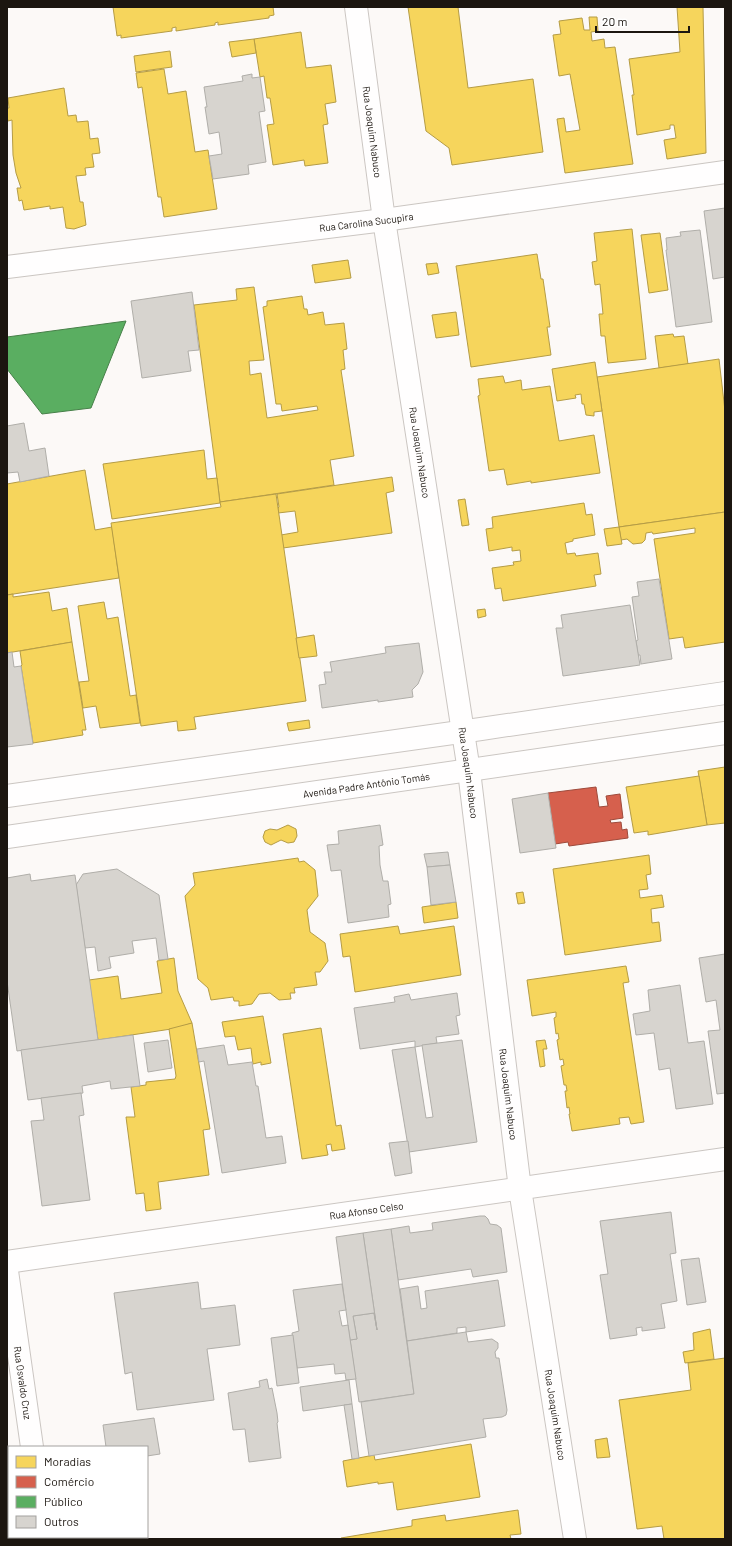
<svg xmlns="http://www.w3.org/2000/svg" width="732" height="1546" viewBox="0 0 732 1546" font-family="Barlow,sans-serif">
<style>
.homes{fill:#f6d55c;stroke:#b59c45}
.shops{fill:#d6604d;stroke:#9e4a3b}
.public{fill:#5aae61;stroke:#478049}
.building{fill:#d7d4cf;stroke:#b0aea9}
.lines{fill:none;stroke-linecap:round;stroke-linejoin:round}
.minor-casing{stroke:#cbc6c2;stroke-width:24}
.major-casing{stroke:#cbc6c2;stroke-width:24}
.minor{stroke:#fffefe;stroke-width:22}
.major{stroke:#fffefe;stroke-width:22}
.labels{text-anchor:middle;stroke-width:4;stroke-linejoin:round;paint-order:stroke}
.street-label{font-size:10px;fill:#1c1610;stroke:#fff}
</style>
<rect width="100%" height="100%" fill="#fcf9f7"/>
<!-- homes -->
<g class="homes">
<path d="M113,7H273L274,15L269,16V18L218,25V22L215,23V25L176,31V27L172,28V31L121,38V35L117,36Z"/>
<path d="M408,7H458L468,88L533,79L543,152L452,165L449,148L426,131Z"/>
<path d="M677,7H703L706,153L667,159L664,140L676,138L674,125H670V129L637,135L632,95H634L629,59L680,52Z"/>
<path d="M589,17H597L598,31L591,32L592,41L604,39L605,48L615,47L633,164L565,173L557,119L564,118L566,132L580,130L570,74L559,76L553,35L561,34L559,21L582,18L584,30H590Z"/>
<path d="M301,32L306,68L331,65L336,102L325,104L328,124L323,125L328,163L305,166L304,160L273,165L267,125L274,124L270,98H267L264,76L260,77L254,39Z"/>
<path d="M254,39L256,53L232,57L229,42Z"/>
<path d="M170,51L172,67L136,72L134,56Z"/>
<path d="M164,69L168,94L186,91L195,152L208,150L217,209L164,217L161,197H158L142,87L138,88L136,73Z"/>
<path d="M64,88L68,116L76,115L77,122L88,121L90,139L98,138L100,153L92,154L94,167L85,168L86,175L76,176L80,202H83L86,225L74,229L66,228L63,207L50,209V206L24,210L22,200L19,201L17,188H21L16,173L13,155L12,120L8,121L7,116V108H9L8,98Z"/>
<path d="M632,229L646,359L608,363L605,336H601L599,314H603L600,284L595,285L592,262L597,261L594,233Z"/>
<path d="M660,233L668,290L649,293L641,235Z"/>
<path d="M537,254L541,279H543L550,327H547L551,355L471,367L456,266Z"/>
<path d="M348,260L351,278L315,283L312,265Z"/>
<path d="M437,263L439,273L428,275L426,264Z"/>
<path d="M254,287L264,360L249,361L250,375L261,373L267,418L318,410L317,406L282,411L281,404H276L263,307L267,306V301L302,296L304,309H307L308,315L323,312L325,325L344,323L347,349L343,350L345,369L341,370L354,456L330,460L334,485L220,502L194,305L237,300L236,289Z"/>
<path d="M456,312L459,335L436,338L432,315Z"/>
<path d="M673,334L674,337L684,336L688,364L659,368L655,336Z"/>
<path d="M719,359L725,411V512L619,527L597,377Z"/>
<path d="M595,362L602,411L594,412V416L586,415L584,404H582L581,394L575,395L576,398L557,401L552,369Z"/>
<path d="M503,376L505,383L521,380L522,390L550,386L559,441L594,435L600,473L531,483V481L507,485L504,469L489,471L478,396L480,395L478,379Z"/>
<path d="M204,450L207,479L217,478L220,503L112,519L103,464Z"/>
<path d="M85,470L95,530L112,527L119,578L7,595V484Z"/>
<path d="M392,477L394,491L386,493L392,533L283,548L281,535L298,532L295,511L278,513V508L279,507L277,494Z"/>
<path d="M276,494L306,701L194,717L196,729L178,731L177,721L141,726L111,523L221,507L220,502Z"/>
<path d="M465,499L469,525L462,526L458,500Z"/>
<path d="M584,503L586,515L592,514L595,535L573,539V541L565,543L567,554L575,553L576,556L598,553L601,574L594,575L596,586L503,601L501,588L495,589L492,568L514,565L513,562L521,561L520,550L512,551V547L489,551L486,529L493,528L492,517Z"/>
<path d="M725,512V642L685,648L683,637L669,639L654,539L695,533V528L653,534L652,532L646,533L645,540L642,543L633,544L627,539L621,540L619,527Z"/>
<path d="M619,527L622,544L607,546L604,529Z"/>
<path d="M49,592L52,611L67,608L72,642L7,653V595L13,594V597Z"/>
<path d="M104,602L107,619L118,617L130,696L136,695L140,723L100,728L96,706L83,708L79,682L89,681L78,606Z"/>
<path d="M485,609L486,616L478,618L477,610Z"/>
<path d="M314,635L317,656L299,658L296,638Z"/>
<path d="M72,642L86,730H82L83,735L33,743L21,666L22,665L20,651Z"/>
<path d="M309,720L310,728L289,731L287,723Z"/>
<path d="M725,767V823L707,825L698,771Z"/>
<path d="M699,776L707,825L648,835V831L634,833L626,787Z"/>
<path d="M288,825L296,829L297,836L294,842L288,843L281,840L271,845L265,842L263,837L265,831L270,829L277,830Z"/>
<path d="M649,855L651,874L646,875L648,889L639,890L640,898L662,895L664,907L651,909L652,923L659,922L661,941L565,955L553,869Z"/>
<path d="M298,858L299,862L304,861L315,870L318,896L307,910L310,932L325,943L328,961L320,972H315L317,985L294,988L295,993H290L291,999L279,1000L270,993L259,994L252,1004L239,1006V1001H234L233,997L211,1000L208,988L198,979L185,896L195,885L193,873Z"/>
<path d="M523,892L525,903L518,904L516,893Z"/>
<path d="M456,902L458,918L424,923L422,907Z"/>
<path d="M398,926L400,934L454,926L461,975L355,992L350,956L343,957L340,934Z"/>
<path d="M174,958L178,991L192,1023L178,1028L98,1040L89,980L118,976L121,999L162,993L157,961Z"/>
<path d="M626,966L629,982L623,983L644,1122L631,1124L629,1117L619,1118L620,1124L572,1131L569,1114H570L569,1107L567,1108L565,1091H567L566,1085H564L561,1066L564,1065L563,1059L560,1060L557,1040L559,1039L558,1033L556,1034L554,1018L556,1017V1012L532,1016L527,980Z"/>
<path d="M263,1016L271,1063L261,1065V1062L253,1064L251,1048L238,1050L235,1036L225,1037L222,1022Z"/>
<path d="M192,1023L210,1129L203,1130L209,1175L158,1182L161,1209L146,1211L144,1193L136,1194L126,1117H135L131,1087L146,1085V1082L175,1079L176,1076L169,1029Z"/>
<path d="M321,1028L336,1126L341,1125L345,1149L332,1151L331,1144L326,1145L328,1155L302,1159L283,1034Z"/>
<path d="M545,1040L547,1049H543L545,1066L540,1067L536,1041Z"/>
<path d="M710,1329L714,1359L685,1363L683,1352L694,1350L693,1333Z"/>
<path d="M725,1358V1539H664L662,1526L637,1529L619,1400L691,1390L688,1363Z"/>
<path d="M607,1438L610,1457L597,1458L595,1440Z"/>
<path d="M471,1444L480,1497L397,1510L393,1482L378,1484V1482L347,1487L343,1461L374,1455L375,1460Z"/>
<path d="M518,1510L521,1534L510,1535L511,1539H341V1538L412,1526V1520L445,1515L446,1521Z"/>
</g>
<!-- shops -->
<path class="shops" d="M596,787L599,807L608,806L606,796L620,794L623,818L610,820L611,823L621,822L622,830L627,829L628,838L569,846L568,842L555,844L548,793Z"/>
<!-- public -->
<path class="public" d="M126,321L91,408L42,414L7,369V337Z"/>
<!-- building -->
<g class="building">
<path d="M252,74V78L260,77L265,111L259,112L266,162L248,165L249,174L213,179L209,156L222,154L219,132L209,134L205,107H207L204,87L243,81L242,76Z"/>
<path d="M725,208V277L713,279L704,211Z"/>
<path d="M700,230L712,322L676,327L666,250H667L666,238L681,236L680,232Z"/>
<path d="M192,292L199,350L188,351L191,371L142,378L131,301Z"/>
<path d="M24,423L29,451L45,448L49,476L20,482L18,472L7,473V426Z"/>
<path d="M659,579L672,659L641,664L640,655H638L636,641L638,640L632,597L639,596L637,582Z"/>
<path d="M630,605L640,665L563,676L556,628H563L561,615Z"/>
<path d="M419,643L423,672L418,684L412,690L413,697L378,702V700L322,708L319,685L326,684L324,672H332L330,662L386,653L385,647Z"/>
<path d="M12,652L14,667L21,666L33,744L7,747V653Z"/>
<path d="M548,793L556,848L520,853L512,799Z"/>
<path d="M380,825L383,845L379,846L380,865L383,881H388L391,904L388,905L389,917L348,923L341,870L331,871L327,845L339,844L338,831Z"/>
<path d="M448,852L450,865L427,867L424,854Z"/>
<path d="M450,865L456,902L431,905L427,867Z"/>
<path d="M117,869L159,895L168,959L159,960L156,938L132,941L134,953L109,957L111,968L98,971L95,947L85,948L76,885L83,874Z"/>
<path d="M30,874L31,881L75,875L98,1040L17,1051L7,981V878Z"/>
<path d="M725,954V1093L717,1094L708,1031L720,1030L716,1000L706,1002L699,958Z"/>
<path d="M680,985L688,1043L704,1041L713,1104L676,1109L670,1068L659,1070L654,1033L636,1035L633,1014L650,1011L648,990Z"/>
<path d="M457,993L460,1015L456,1016L459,1034L436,1037L437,1043L415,1047V1041L360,1049L354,1008L395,1002L394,997L409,994L411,1000Z"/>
<path d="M133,1035L140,1086L111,1089L110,1081L82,1086L83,1093L28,1100L21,1050Z"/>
<path d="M168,1040L172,1068L148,1072L144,1043Z"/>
<path d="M462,1040L477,1142L409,1152L392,1050L415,1047L426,1118L433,1117L422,1045Z"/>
<path d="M224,1045L228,1065L252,1062L256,1086H258L266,1138L282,1136L286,1163L222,1173L204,1061L199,1062L197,1049Z"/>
<path d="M81,1093L84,1115L79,1116L90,1200L42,1206L31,1121L44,1120L41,1098Z"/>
<path d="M408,1141L412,1173L395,1176L389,1143Z"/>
<path d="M671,1212L676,1253L670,1254L677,1301L661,1304L665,1328L642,1331V1327L636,1328L637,1335L610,1339L600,1275L608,1274L600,1221Z"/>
<path d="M480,1216H485L488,1219L490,1224L497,1225L501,1228L507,1272L473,1277L471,1269L398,1280L391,1229L409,1226L410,1233L433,1230L432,1223Z"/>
<path d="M391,1229L414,1394L359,1402L350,1340L357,1339L353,1316L374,1313L377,1330L363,1233Z"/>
<path d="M363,1233L377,1330L374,1313L353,1316L357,1339L350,1340L336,1237Z"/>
<path d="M699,1258L706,1302L687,1305L681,1260Z"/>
<path d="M498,1280L505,1326L466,1332V1327L457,1328V1333L407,1341L400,1289L418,1286L421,1309L427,1308L425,1291Z"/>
<path d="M198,1282L201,1309L235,1305L240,1345L207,1349L214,1400L137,1410L132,1372L125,1374L114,1293Z"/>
<path d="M342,1284L346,1310L339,1311L342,1326L348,1325L356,1379L346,1380L345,1373L335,1374L334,1364L297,1368L292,1333L299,1331L293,1290Z"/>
<path d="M466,1332L468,1342L492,1339L498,1343V1348L495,1352L496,1358H499L507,1410L506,1415L502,1417L483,1419L486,1437L369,1456L361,1402L414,1394L407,1341Z"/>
<path d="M293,1335L299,1383L277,1386L271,1338Z"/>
<path d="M267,1379L269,1389L272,1388L277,1413L278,1422L277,1423L281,1458L249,1462L245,1429L233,1430L228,1393L260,1387L259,1381Z"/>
<path d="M349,1380L352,1404L303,1411L300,1387Z"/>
<path d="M352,1404L359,1458L352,1459L344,1405Z"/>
<path d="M154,1418L160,1454L147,1456V1447H106L103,1425Z"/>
</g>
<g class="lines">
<!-- minor casing -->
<g class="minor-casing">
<g id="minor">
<path id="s1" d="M356,7L384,220L469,771L520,1189L575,1539"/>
<path id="s2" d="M7,267L384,220L725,172"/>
<path id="s3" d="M7,1262L725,1159"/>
<path id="s4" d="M7,1271L32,1447"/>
<path d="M45,1537V1539"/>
</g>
</g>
<!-- major casing -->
<g class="major-casing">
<g id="major">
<path d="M7,796L481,729L725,693"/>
<path id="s5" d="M7,837L725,733"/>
</g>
</g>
<!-- minor -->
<use href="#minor" class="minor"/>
<!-- major -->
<use href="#major" class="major"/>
</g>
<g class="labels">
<!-- street labels -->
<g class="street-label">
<text dy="4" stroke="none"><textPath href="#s1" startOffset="126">Rua Joaquim Nabuco</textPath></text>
<text dy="4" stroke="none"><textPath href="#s2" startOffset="362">Rua Carolina Sucupira</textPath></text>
<text dy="4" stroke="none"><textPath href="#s1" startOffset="450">Rua Joaquim Nabuco</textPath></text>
<text dy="4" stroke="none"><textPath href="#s1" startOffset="774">Rua Joaquim Nabuco</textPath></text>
<text dy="4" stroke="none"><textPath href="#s5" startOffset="363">Avenida Padre Antônio Tomás</textPath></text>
<text dy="4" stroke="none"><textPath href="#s1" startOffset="1098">Rua Joaquim Nabuco</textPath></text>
<text dy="4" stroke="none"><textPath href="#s3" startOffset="363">Rua Afonso Celso</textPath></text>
<text dy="4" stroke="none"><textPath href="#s4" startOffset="113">Rua Osvaldo Cruz</textPath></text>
<text dy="4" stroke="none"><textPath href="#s1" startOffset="1422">Rua Joaquim Nabuco</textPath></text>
</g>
</g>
<!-- border -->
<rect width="732" height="1546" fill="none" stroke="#1c1610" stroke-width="16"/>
<!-- legend -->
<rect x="8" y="1446" width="140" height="92" fill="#ffffff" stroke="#a4a29f"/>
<rect x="16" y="1456" width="20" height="12" fill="#f6d55c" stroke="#a4a29f"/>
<text x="44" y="1466" font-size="12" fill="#1c1610">Moradias</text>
<rect x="16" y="1476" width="20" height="12" fill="#d6604d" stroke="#a4a29f"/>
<text x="44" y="1486" font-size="12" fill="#1c1610">Comércio</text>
<rect x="16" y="1496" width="20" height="12" fill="#5aae61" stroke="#a4a29f"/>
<text x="44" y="1506" font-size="12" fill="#1c1610">Público</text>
<rect x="16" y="1516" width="20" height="12" fill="#d7d4cf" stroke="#a4a29f"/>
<text x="44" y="1526" font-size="12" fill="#1c1610">Outros</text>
<!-- scale -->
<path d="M596 26v6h93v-6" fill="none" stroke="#1c1610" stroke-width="2"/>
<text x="602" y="26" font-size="12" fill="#1c1610" stroke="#ffffff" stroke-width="3" paint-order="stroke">20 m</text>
</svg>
